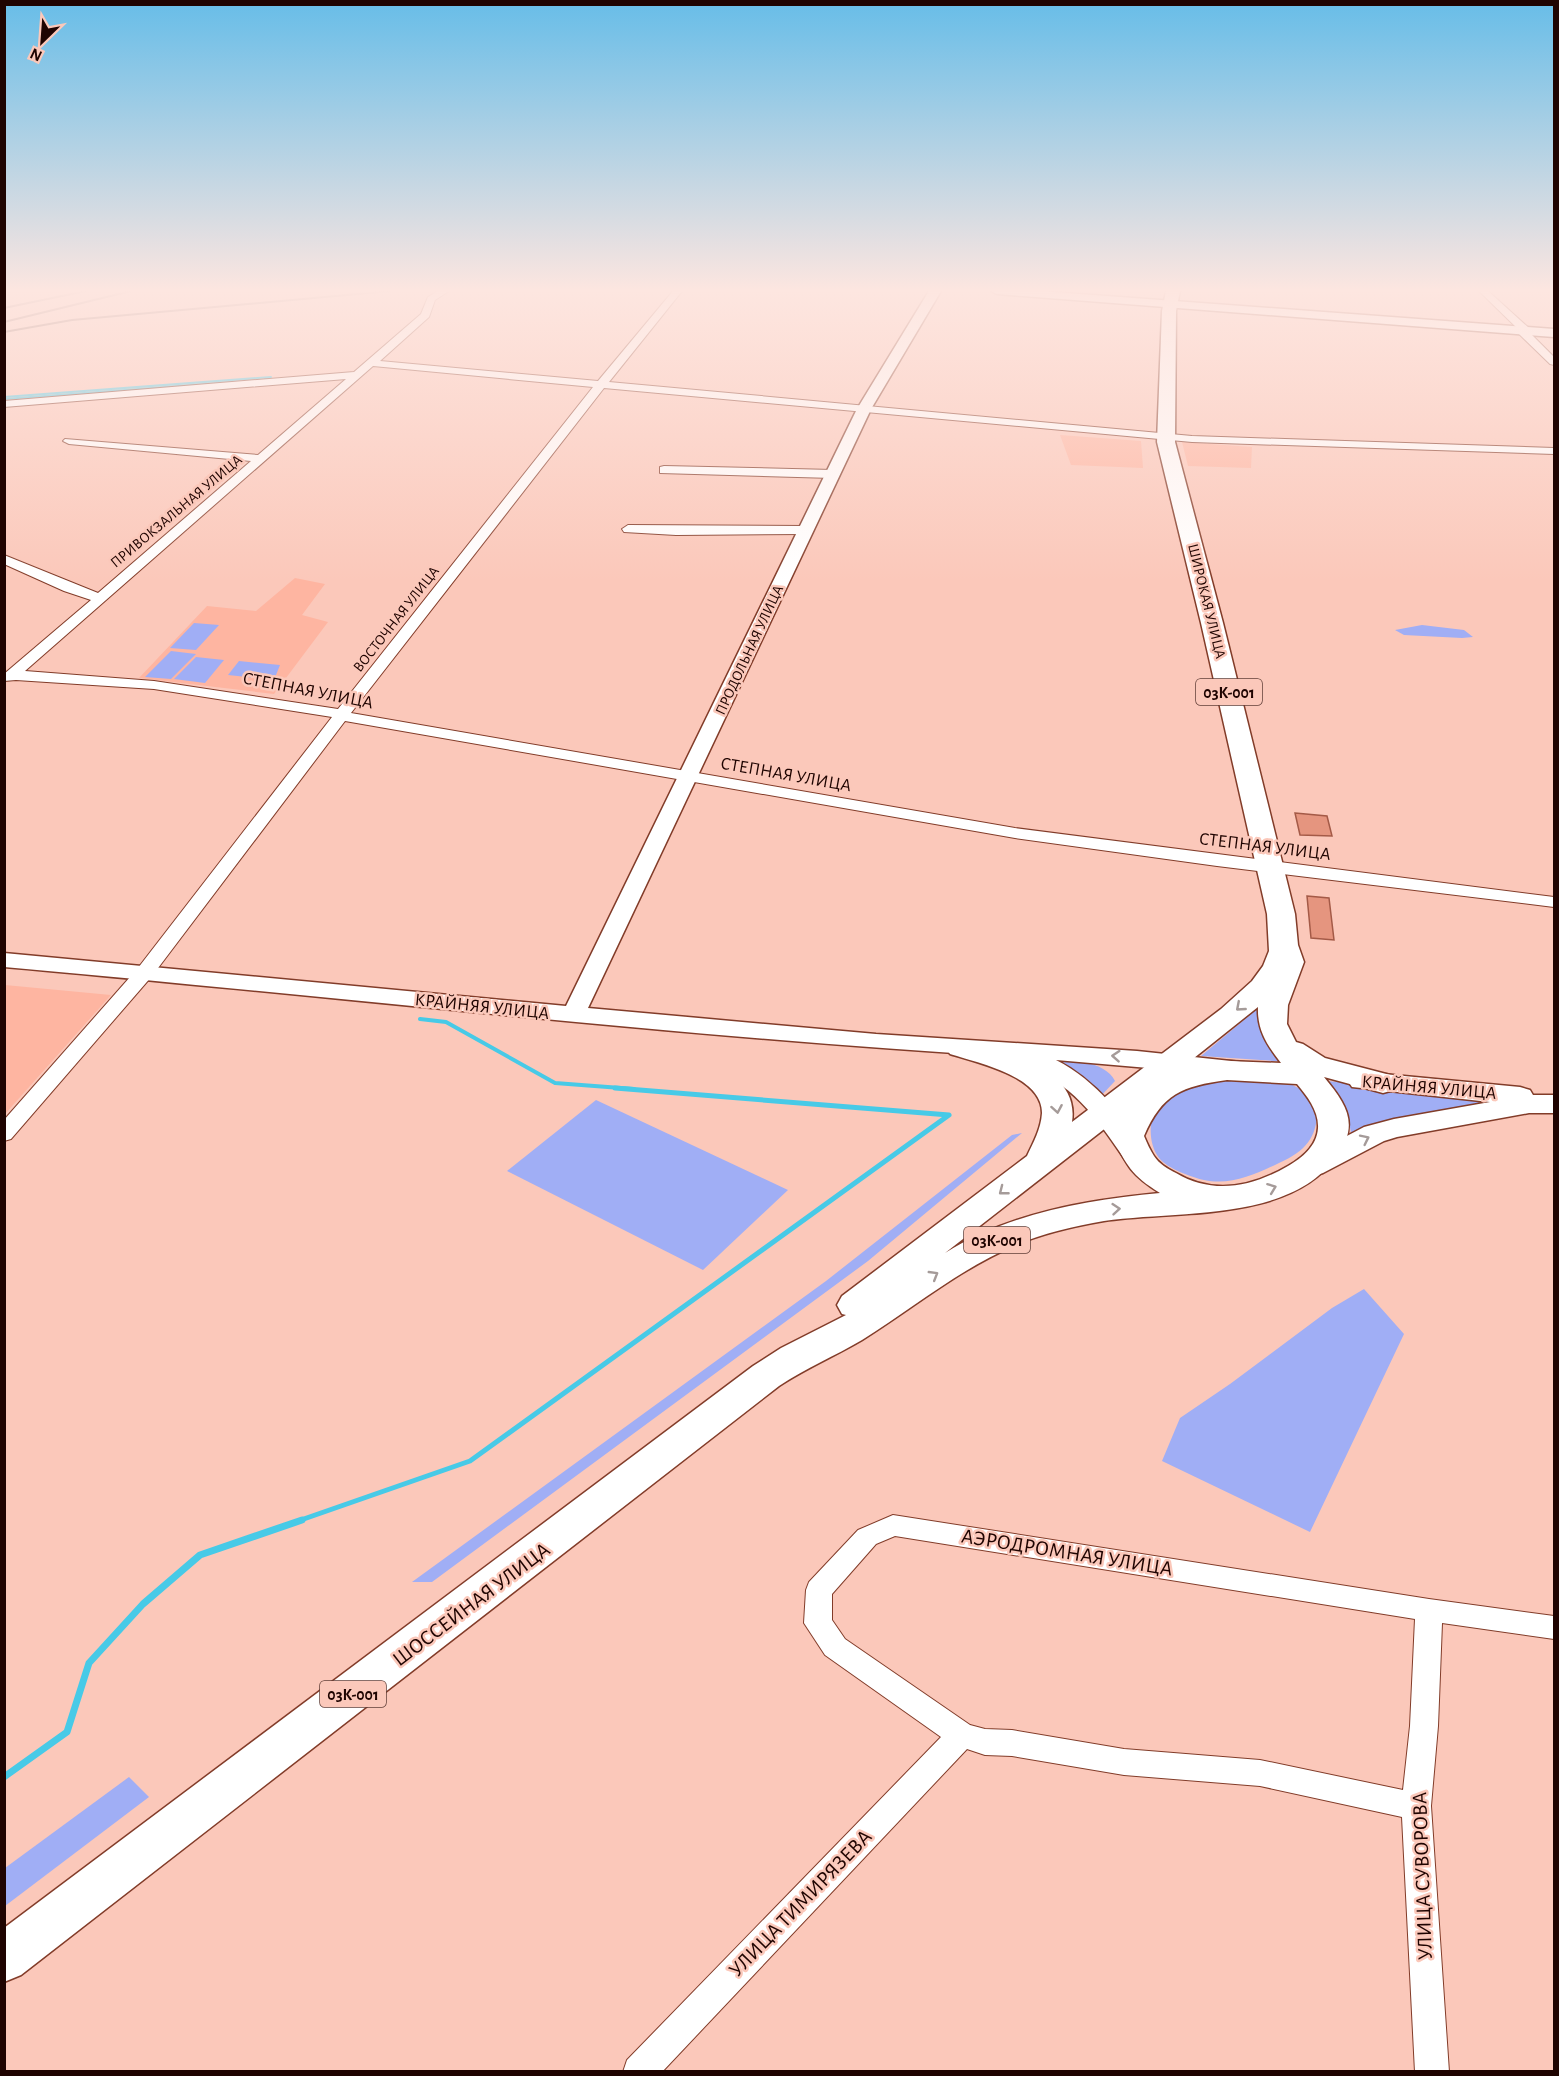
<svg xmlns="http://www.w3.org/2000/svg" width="1559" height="2076" viewBox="0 0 1559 2076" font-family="'Alegreya Sans',sans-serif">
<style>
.built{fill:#feb5a1}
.green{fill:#a0aef5}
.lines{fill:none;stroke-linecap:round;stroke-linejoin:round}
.stream-far3{stroke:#47cae7;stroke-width:2}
.stream-far2{stroke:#47cae7;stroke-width:4}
.stream-far1{stroke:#47cae7;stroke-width:5}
.stream{stroke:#47cae7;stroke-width:7}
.building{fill:#e5957f;stroke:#a45a47;stroke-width:1.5}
.minor-casing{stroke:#823c29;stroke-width:2}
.tertiary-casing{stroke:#823c29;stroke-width:3}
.secondary-casing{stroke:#823c29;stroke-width:3}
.primary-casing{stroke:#823c29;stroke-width:3}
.minor{fill:#fff;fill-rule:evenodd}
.tertiary{fill:#fff;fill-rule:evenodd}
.secondary{fill:#fff;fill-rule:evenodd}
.primary{fill:#fff;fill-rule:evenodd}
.rail{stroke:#825c54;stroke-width:2}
.oneway{stroke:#a59b99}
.labels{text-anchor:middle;stroke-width:5;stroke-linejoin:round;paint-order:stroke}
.far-street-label{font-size:15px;fill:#1f0401;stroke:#fbc8ba}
.shield{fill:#fbc8ba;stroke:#613f38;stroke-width:1.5}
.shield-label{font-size:16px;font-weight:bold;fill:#1f0401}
.street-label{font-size:18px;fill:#1f0401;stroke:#fbc8ba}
.near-street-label{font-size:21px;fill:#1f0401;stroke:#fbc8ba}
</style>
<rect width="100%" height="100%" fill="#fbc8ba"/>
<!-- built -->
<g class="built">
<path d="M1060,435L1141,441L1143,468L1071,465Z"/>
<path d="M1182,442L1252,447L1251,468L1188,466Z"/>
<path d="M295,578L325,584L302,615L328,622L274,694L139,678L207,606L256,611Z"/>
<path d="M5,985L111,995L5,1114L4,985Z"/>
</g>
<!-- green -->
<g class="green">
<path d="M194,623L219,625L196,650L170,648Z"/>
<path d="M1422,625L1464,630L1473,637L1462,638L1404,635L1395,630Z"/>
<path d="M171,651L196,654L171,679L145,677Z"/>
<path d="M196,657L224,660L205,683L174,679Z"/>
<path d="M239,661L280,665L274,680L228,675Z"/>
<path d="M1257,1009C1261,1037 1270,1043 1290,1062L1201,1056Z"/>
<path d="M1046,1057C1066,1059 1105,1060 1115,1081L1099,1098Z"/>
<path d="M1203,1079L1285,1081L1304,1091L1317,1103C1319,1135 1308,1150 1279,1163C1256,1174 1231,1186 1204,1180C1191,1177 1168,1169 1159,1158C1145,1140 1149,1105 1168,1092C1177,1085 1192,1082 1203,1079Z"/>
<path d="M1327,1081L1533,1100L1408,1116L1351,1133C1348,1111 1341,1098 1327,1081Z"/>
<path d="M596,1100L788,1190L703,1270L507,1171Z"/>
<path d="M1022,1133L868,1261L432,1582H412L826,1281L1012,1135Z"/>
<path d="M1364,1289L1404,1334L1310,1532L1162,1461L1180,1418L1230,1384L1332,1308Z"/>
<path d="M129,1777L149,1797L5,1906V1868Z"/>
</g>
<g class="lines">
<!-- stream-far3 -->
<g class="stream-far3">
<path d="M4,397L271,377L264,380"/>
<path d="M4,399L232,382"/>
</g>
<!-- stream-far2 -->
<path class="stream-far2" d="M420,1019L446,1022L555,1083L634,1089"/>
<!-- stream-far1 -->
<path class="stream-far1" d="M298,1521L470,1461L949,1115L615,1088"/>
<!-- stream -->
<path class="stream" d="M4,1777L67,1732L89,1663L143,1604L200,1555L302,1520"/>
</g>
<!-- building -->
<g class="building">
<path d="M1295,813L1327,816L1332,836L1300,835Z"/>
<path d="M1307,896L1329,898L1334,940L1311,938Z"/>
</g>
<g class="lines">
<!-- minor casing -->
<g class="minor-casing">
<g id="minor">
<path d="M438,291H449L435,300L429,317L380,361L598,381L673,291H682L609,382L1192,436L1554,448V454L1192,442L604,388L351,713L1015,828L1554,897V907L1217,866L1015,838L345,721L152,976L11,1139L4,1141V1120L138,968L332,717L154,689L16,680L4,681V674L91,600L64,591L4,564V555L98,593L251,461L69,444L63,441L65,439L258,455L346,379L4,407V401L354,372L421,314L428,297ZM373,366L593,387L338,709L154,681L25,671Z"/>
<path d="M1479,291H1488L1530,329V333L1554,357V365L1550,364L1519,334V330Z"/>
<path d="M664,466L833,470L839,474L833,478L660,473V467Z"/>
<path d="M628,525L805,526L811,530L805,534L676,535L624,532L622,529Z"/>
<path d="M893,1515L1429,1599L1554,1616V1639L1442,1623L1438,1726L1431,1806L1449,2072H1415L1402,1817L1260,1786L1124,1775L1012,1756L985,1755L967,1749L662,2072H623L627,2060L941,1737L825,1655L804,1623L806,1590L809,1582L858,1530ZM895,1536L1415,1619L1410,1726L1403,1790L1260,1760L1124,1749L1012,1730L985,1729L970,1725L845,1639L832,1620V1594L876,1544Z"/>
</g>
</g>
<!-- tertiary casing -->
<g class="tertiary-casing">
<g id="tertiary">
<path d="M929,291H941L871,409L588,1008L876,1034L1137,1051L1250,1063L1253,1068L1250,1073L1241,1076L1056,1060C1097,1081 1124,1117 1148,1155L1144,1161L1135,1163L1126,1161C1096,1117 1072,1081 1019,1064L1017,1057C679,1037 342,997 4,967V953L566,1006L857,409Z"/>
<path d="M991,291H1039L1554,329V337L997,294Z"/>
</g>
</g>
<!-- secondary casing -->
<g class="secondary-casing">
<path id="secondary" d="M1362,1072L1520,1087L1530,1090L1533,1095H1554V1113H1529L1397,1137L1384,1141L1323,1173L1313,1176L1303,1173L1298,1166L1303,1159L1364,1127L1394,1119L1490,1102L1352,1087L1348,1081L1352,1075Z"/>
</g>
<!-- primary casing -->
<g class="primary-casing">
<path id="primary" d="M1166,291H1180L1176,311L1175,442L1223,623L1295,914L1298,945L1304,962L1288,1005L1287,1024L1296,1042L1303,1044L1325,1058L1394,1076L1398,1083L1394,1090L1383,1093L1324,1077C1347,1105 1360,1125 1336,1157C1289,1223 1176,1210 1104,1221C1075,1226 1043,1233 1016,1245C961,1268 913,1308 862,1340C835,1356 806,1368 779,1386L21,1975L4,1982V1928L753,1366L781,1348L846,1315L842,1314L837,1305L842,1296L1027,1156C1033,1143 1041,1129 1042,1113C1042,1076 978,1063 950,1054L946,1048L950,1042C965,1038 977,1043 991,1047C1026,1057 1079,1076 1072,1122L1221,1009L1252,981L1263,966L1269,951L1267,914L1201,623L1157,442L1162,311ZM1258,1007C1257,1030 1267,1045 1281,1063L1227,1061L1179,1070ZM1227,1080L1297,1084C1307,1096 1319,1111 1318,1128C1317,1146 1302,1158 1288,1166C1252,1187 1213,1195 1176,1173C1168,1169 1159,1164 1154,1156C1150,1150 1147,1143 1144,1136C1162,1094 1182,1086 1227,1080ZM1121,1116L1112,1136C1127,1166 1131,1175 1160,1193C1086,1200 1010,1213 945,1253Z"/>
</g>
<!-- minor -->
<use href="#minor" class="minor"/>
<!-- tertiary -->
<use href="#tertiary" class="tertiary"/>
<!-- secondary -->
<use href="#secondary" class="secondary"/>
<!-- primary -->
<use href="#primary" class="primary"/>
<!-- rail -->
<g class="rail">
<path d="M4,308L86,291"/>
<path d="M4,322L131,291"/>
<path d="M4,332L72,320L390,291"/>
</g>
</g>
<!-- one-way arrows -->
<defs><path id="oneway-chevron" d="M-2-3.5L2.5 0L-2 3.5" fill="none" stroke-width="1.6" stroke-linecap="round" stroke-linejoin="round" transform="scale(1.5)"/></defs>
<g class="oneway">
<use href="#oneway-chevron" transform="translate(1240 1007) rotate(139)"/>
<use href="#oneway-chevron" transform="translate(1116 1056) rotate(-176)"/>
<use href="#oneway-chevron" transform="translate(1057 1109) rotate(80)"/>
<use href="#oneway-chevron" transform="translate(1365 1139) rotate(-26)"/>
<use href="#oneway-chevron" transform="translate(1272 1188) rotate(-21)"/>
<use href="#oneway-chevron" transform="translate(1003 1191) rotate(142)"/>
<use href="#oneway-chevron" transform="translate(1116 1209) rotate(-5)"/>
<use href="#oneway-chevron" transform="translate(934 1275) rotate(-31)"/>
</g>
<!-- sky -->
<linearGradient id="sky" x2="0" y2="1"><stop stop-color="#67bde8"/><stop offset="0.5" stop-color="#fde6e0"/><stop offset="1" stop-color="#fde6e0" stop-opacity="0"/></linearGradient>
<rect width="1559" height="581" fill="url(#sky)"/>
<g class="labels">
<!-- far-street labels -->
<g class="far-street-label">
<text transform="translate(176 511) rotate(-40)" y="5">ПРИВОКЗАЛЬНАЯ УЛИЦА</text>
<text transform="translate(1207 601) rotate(76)" y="5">ШИРОКАЯ УЛИЦА</text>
<text transform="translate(396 619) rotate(-52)" y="5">ВОСТОЧНАЯ УЛИЦА</text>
<text transform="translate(749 650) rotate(-65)" y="5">ПРОДОЛЬНАЯ УЛИЦА</text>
</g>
<!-- shield labels -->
<g class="shield">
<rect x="1196" y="679" width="66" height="26" rx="4.5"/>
<rect x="964" y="1227" width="66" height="26" rx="4.5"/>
<rect x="320" y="1681" width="66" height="26" rx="4.5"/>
</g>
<g class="shield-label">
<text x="1229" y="698">03К-001</text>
<text x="997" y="1246">03К-001</text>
<text x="353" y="1700">03К-001</text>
</g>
<!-- street labels -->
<g class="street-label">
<text transform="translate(308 690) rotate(11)" y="6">СТЕПНАЯ УЛИЦА</text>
<text transform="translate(786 774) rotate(10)" y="6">СТЕПНАЯ УЛИЦА</text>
<text transform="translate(1265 846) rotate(7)" y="6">СТЕПНАЯ УЛИЦА</text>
<text transform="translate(482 1006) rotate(6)" y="6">КРАЙНЯЯ УЛИЦА</text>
<text transform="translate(1429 1087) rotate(5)" y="6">КРАЙНЯЯ УЛИЦА</text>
</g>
<!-- near-street labels -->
<g class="near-street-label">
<text transform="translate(1067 1552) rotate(9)" y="7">АЭРОДРОМНАЯ УЛИЦА</text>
<text transform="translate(471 1604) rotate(-37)" y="7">ШОССЕЙНАЯ УЛИЦА</text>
<text transform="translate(1422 1876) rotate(-92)" y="7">УЛИЦА СУВОРОВА</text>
<text transform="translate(800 1903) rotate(-46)" y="7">УЛИЦА ТИМИРЯЗЕВА</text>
</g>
</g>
<!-- border -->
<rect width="1559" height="2076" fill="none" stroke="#1f0401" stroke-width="12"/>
<!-- north arrow -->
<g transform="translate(42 42) rotate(205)" stroke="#fbc8ba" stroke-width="4.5" paint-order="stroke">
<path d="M0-4.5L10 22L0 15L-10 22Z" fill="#1f0401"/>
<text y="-9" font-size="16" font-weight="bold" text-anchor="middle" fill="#1f0401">N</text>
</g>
</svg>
